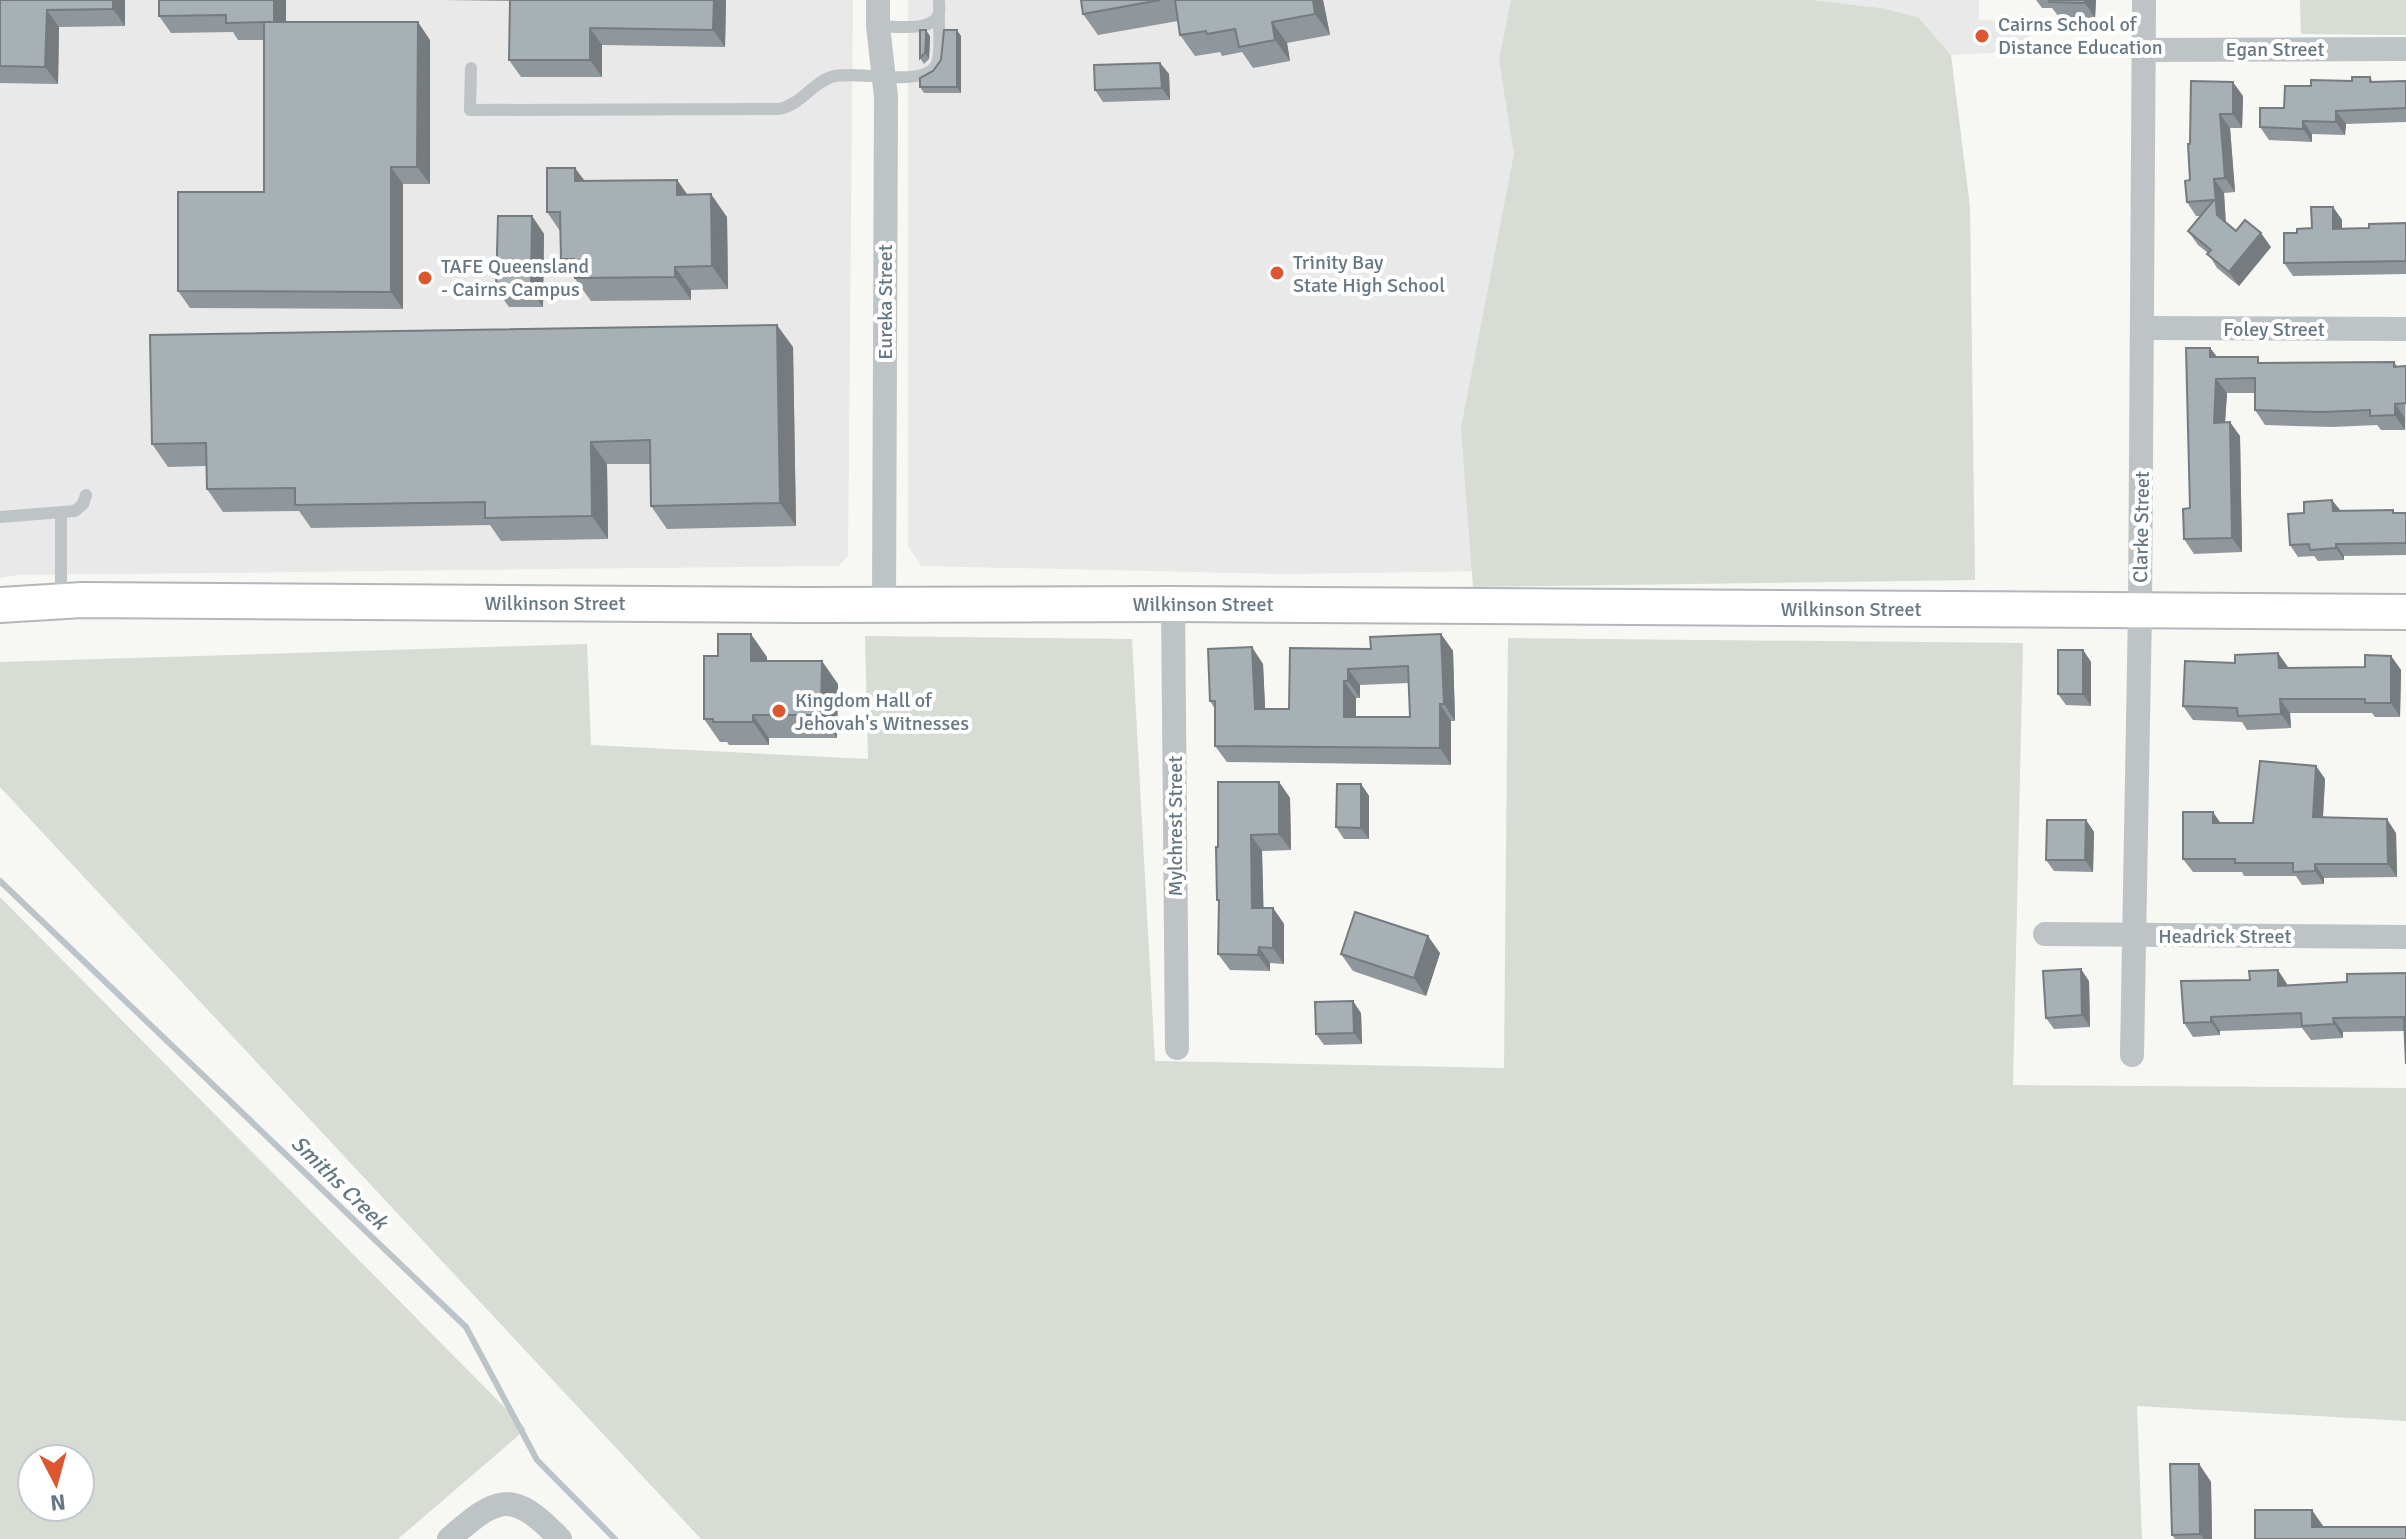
<svg xmlns="http://www.w3.org/2000/svg" width="2406" height="1539" viewBox="0 0 2406 1539" font-family="Signika,sans-serif">
<style>
.built{fill:#e8e9e8}
.green{fill:#d7dcd4;fill-rule:evenodd}
.lines{fill:none;stroke-linecap:round;stroke-linejoin:round}
.stream{stroke:#bac4c9;stroke-width:6}
.secondary-casing{stroke:#b1b7bb;stroke-width:38}
.lane{stroke:#bec3c6;stroke-width:12}
.street{stroke:#bec3c6;stroke-width:24}
.secondary{stroke:#fff;stroke-width:34}
.wall{fill:#90979c;fill-rule:evenodd}
.shaded-wall{fill:#757b7f}
.building{fill:#a7b0b5;stroke:#757b7f;stroke-width:2;fill-rule:evenodd}
.poi-dot{fill:#dd562f;stroke:#fff;stroke-width:3}
.labels{text-anchor:middle;stroke-width:8;stroke-linejoin:round;paint-order:stroke}
.poi-label{font-size:20px;fill:#677884;stroke:#fff;text-anchor:start}
.street-label{font-size:20px;fill:#677884;stroke:#fff}
.water-label{font-size:22px;font-style:italic;fill:#637880;stroke:#fff}
</style>
<rect width="100%" height="100%" fill="#f7f7f4"/>
<!-- built -->
<g class="built">
<path d="M0,0H853L848,556L838,566L17,575L0,578Z"/>
<path d="M908,0H1649L1640,569L1285,574L921,566L908,546Z"/>
<path d="M1812,0H1979V20L2030,22L2029,51L1951,55L1918,17L1881,8Z"/>
</g>
<!-- green -->
<g class="green">
<path d="M1511,0H1812L1881,8L1918,17L1951,55L1970,207L1975,580L1473,587L1461,428L1514,154L1499,60Z"/>
<path d="M2300,0H2406V35L2301,34Z"/>
<path d="M865,636L1132,639L1155,1061L1504,1068L1508,638L2023,643L2013,1085L2406,1088V1421L2137,1406L2142,1539H701L0,787V662L587,644L591,745L868,759Z"/>
<path d="M0,897L526,1429L398,1539H0ZM32,1459H80V1507H32Z"/>
</g>
<g class="lines">
<!-- stream -->
<path class="stream" d="M0,881L466,1327L537,1460L615,1539"/>
<!-- secondary casing -->
<g class="secondary-casing">
<path id="secondary" d="M0,605L82,600L805,605L1173,604L2406,612"/>
</g>
<!-- lane -->
<g class="lane">
<path d="M878,26C893,26 934,33 939,13C940,9 939,4 939,0"/>
<path d="M471,68L470,110L779,109C802,104 811,84 831,77C855,69 927,90 937,63C942,49 938,28 939,13"/>
<path d="M0,517L75,511L83,504L86,495"/>
<path d="M61,597V514"/>
</g>
<!-- street -->
<g class="street">
<path d="M878,0V26L886,97L884,605"/>
<path d="M2144,50L2406,49"/>
<path d="M2143,328L2406,329"/>
<path d="M1173,604L1177,1048"/>
<path d="M2045,934L2406,937"/>
<path d="M2132,1055L2140,611L2144,0"/>
<path d="M449,1539C498,1496 512,1489 560,1539"/>
</g>
<!-- secondary -->
<use href="#secondary" class="secondary"/>
</g>
<!-- wall -->
<g class="wall">
<path d="M0,0H125V26L59,27L58,84L0,83Z"/>
<path d="M159,0H286V22L430,40V184H403V309L190,308L178,291L264,192V40H238L233,32L171,33L159,16Z"/>
<path d="M444,0H726L725,47L602,45V77H521L509,60L510,1Z"/>
<path d="M1081,0H1323L1330,35L1287,43L1290,61L1253,68L1242,52L1222,56L1220,52L1195,56L1180,35L1178,21L1098,35L1083,14Z"/>
<path d="M2036,0H2096L2095,18L2059,17L2052,8H2042Z"/>
<path d="M930,36L929,59L924,64L920,58Z"/>
<path d="M961,36V93H924L920,87Z"/>
<path d="M1160,63L1169,74L1170,100L1103,102L1095,90Z"/>
<path d="M2370,77L2373,82L2406,81V122L2346,124L2345,135L2312,134V142L2269,140L2260,127L2311,86L2352,81Z"/>
<path d="M2191,81L2243,96L2242,128H2230L2235,192L2224,193L2226,223L2236,231L2271,247L2239,286L2217,268L2208,253L2198,245L2188,231L2201,216H2196L2187,202L2190,180Z"/>
<path d="M575,168L585,181L677,180L687,194L727,217L728,289L691,290V300L591,301L561,259L560,231L547,212Z"/>
<path d="M2333,207L2342,220V229L2369,228L2406,223V274L2293,276L2284,263L2297,233L2312,228Z"/>
<path d="M532,216L544,234L543,307H509L496,289Z"/>
<path d="M793,347L796,526L667,529L651,506L650,464H607L608,539L501,541L490,525L311,528L299,511L223,512L207,489L206,466L168,467L152,444Z"/>
<path d="M2210,348L2217,357L2262,363L2394,362L2397,366H2406L2405,430H2381L2377,425L2332,427L2265,425L2255,410V393H2227L2225,422L2240,436L2242,552L2194,554L2184,539L2190,508Z"/>
<path d="M2340,511L2406,513V555L2344,556V560L2318,561L2314,556L2298,557L2290,545Z"/>
<path d="M1441,634L1453,651L1455,721H1451V765L1227,762L1215,746V709L1210,701L1263,664L1265,709H1289L1371,649ZM1409,683L1410,717H1356V698H1360V685Z"/>
<path d="M2083,650L2091,662V706L2066,705L2058,694Z"/>
<path d="M718,656L767,657V661L838,684L837,738H769V745H729L727,742H720L704,719Z"/>
<path d="M2391,656L2401,670L2400,717H2375L2372,713H2290L2291,728L2247,730L2242,722L2193,720L2183,706L2288,667H2365Z"/>
<path d="M2316,766L2325,779L2323,818L2396,833L2397,877L2324,878V884L2302,885L2296,876H2244L2242,872H2193L2183,859L2220,823H2253Z"/>
<path d="M1279,782L1290,798L1291,850L1262,851L1263,908H1273L1284,924V964L1270,963V971L1230,970L1218,954L1219,902L1217,900L1218,847Z"/>
<path d="M1361,784L1369,796V839H1344L1336,827Z"/>
<path d="M2086,820L2094,832L2093,872L2054,871L2046,860Z"/>
<path d="M1440,953L1426,996L1353,971L1341,954Z"/>
<path d="M2406,973V1065L2404,1031L2343,1032V1038L2311,1040L2302,1028L2220,1031V1035L2193,1037L2184,1023L2250,980L2287,984V986L2347,982Z"/>
<path d="M2089,981L2090,1027L2054,1029L2046,1018Z"/>
<path d="M1361,1013L1362,1044L1324,1045L1316,1034Z"/>
<path d="M2199,1464L2211,1482L2212,1539H2175L2172,1535Z"/>
</g>
<!-- shaded-wall -->
<g class="shaded-wall">
<path d="M113,0H125V26L113,9Z"/>
<path d="M274,0H286V39L274,22Z"/>
<path d="M714,0H726L725,47L713,30Z"/>
<path d="M1313,0H1323L1330,35L1315,14Z"/>
<path d="M2085,0H2096L2095,18L2085,3Z"/>
<path d="M47,10L59,27L58,84L45,67Z"/>
<path d="M418,22L430,40V184L417,167Z"/>
<path d="M1272,22L1287,43L1290,61L1275,40Z"/>
<path d="M590,28L602,45V77L590,60Z"/>
<path d="M926,30L930,36L929,59L925,53Z"/>
<path d="M957,30L961,36V93L957,87Z"/>
<path d="M1160,63L1169,74L1170,100L1162,88Z"/>
<path d="M2233,82L2243,96L2242,128L2233,114Z"/>
<path d="M2336,111L2346,124L2345,135L2336,122Z"/>
<path d="M2220,114L2230,128L2235,192L2225,178Z"/>
<path d="M2303,121L2312,134V142L2303,129Z"/>
<path d="M391,167L403,184V309L391,292Z"/>
<path d="M575,168L591,191L575,181Z"/>
<path d="M2214,179L2224,193L2226,229L2217,215Z"/>
<path d="M677,180L693,203L677,195Z"/>
<path d="M711,194L727,217L728,289L712,266Z"/>
<path d="M2333,207L2342,220V242L2333,229Z"/>
<path d="M532,216L544,234L543,307L531,290Z"/>
<path d="M2261,233L2271,247L2239,286L2229,272Z"/>
<path d="M675,267L691,290V300L675,277Z"/>
<path d="M777,325L793,347L796,526L780,503Z"/>
<path d="M2210,348L2221,362L2210,357Z"/>
<path d="M2216,379L2227,393L2224,437L2214,423Z"/>
<path d="M2395,404L2405,418V430L2395,415Z"/>
<path d="M2230,422L2240,436L2242,552L2232,538Z"/>
<path d="M591,442L607,464L608,539L592,516Z"/>
<path d="M2332,500L2341,511H2333Z"/>
<path d="M2336,544L2344,556V560L2336,548Z"/>
<path d="M751,634L767,657V684L751,661Z"/>
<path d="M1441,634L1453,651L1455,721L1444,704Z"/>
<path d="M1252,647L1263,664L1266,726L1255,709Z"/>
<path d="M2083,650L2091,662V706L2083,694Z"/>
<path d="M2278,653L2288,667L2289,682L2279,668Z"/>
<path d="M2391,656L2401,670L2400,717L2391,703Z"/>
<path d="M822,661L838,684L837,738L821,715Z"/>
<path d="M1348,669L1360,685V698L1348,681Z"/>
<path d="M1344,681L1356,698V734L1344,717Z"/>
<path d="M2280,699L2290,713L2291,728L2281,714Z"/>
<path d="M1440,704L1451,721V765L1440,748Z"/>
<path d="M753,715L769,738V745L753,722Z"/>
<path d="M2316,766L2325,779L2322,831L2313,817Z"/>
<path d="M1279,782L1290,798L1291,850L1279,834Z"/>
<path d="M1361,784L1369,796V839L1361,828Z"/>
<path d="M2213,812L2222,825L2213,823Z"/>
<path d="M2387,819L2396,833L2397,877L2388,864Z"/>
<path d="M2086,820L2094,832L2093,872L2085,860Z"/>
<path d="M1251,835L1262,851L1264,924L1252,908Z"/>
<path d="M2315,864L2324,878V884L2315,871Z"/>
<path d="M1273,908L1284,924V964L1273,948Z"/>
<path d="M1428,936L1440,953L1426,996L1414,978Z"/>
<path d="M1259,947L1270,963V971L1258,955Z"/>
<path d="M2081,969L2089,981L2090,1027L2082,1015Z"/>
<path d="M2278,970L2287,984L2288,1000L2278,986Z"/>
<path d="M1353,1001L1361,1013L1362,1044L1354,1033Z"/>
<path d="M2211,1017L2220,1031V1035L2211,1022Z"/>
<path d="M2333,1018L2343,1032V1038L2334,1024Z"/>
<path d="M2199,1464L2211,1482L2212,1539H2204L2200,1534Z"/>
<path d="M2312,1510L2328,1533L2312,1527Z"/>
</g>
<!-- building -->
<g class="building">
<path d="M0,0H113V9L47,10L45,67L0,66Z"/>
<path d="M159,0H274V22H265H418L417,167H391V292L178,291V192H264V22L226,23V15L159,16Z"/>
<path d="M510,0H714L713,30L590,28V60H509Z"/>
<path d="M1081,0H1160L1083,14Z"/>
<path d="M1175,0H1313L1315,14L1272,22L1275,40L1239,47L1235,29L1207,34L1206,31L1180,35Z"/>
<path d="M2049,0H2085V3L2049,2Z"/>
<path d="M920,30H926V39L925,53L920,58Z"/>
<path d="M944,30H957V87H920V78L933,71L941,60Z"/>
<path d="M1160,63L1162,88L1095,90L1094,65Z"/>
<path d="M2352,77H2370V82L2406,81V108L2336,111V122L2303,121V129L2260,127V108H2284L2285,86H2311V80L2352,81Z"/>
<path d="M2191,81L2233,82V114H2220L2225,178L2214,179L2217,215L2236,231L2245,220L2261,233L2229,272L2207,254L2211,250L2188,231L2214,200L2187,202L2185,181L2190,180L2188,144H2190Z"/>
<path d="M547,168H575V181L677,180V195L711,194L712,266L675,267V277L575,278L574,259H561L560,212H547Z"/>
<path d="M2311,207H2333V229L2369,228V224L2406,223V261L2284,263V233H2297V229L2312,228Z"/>
<path d="M498,216H532L531,290L496,289Z"/>
<path d="M777,325L780,503L651,506L650,440L591,442L592,516L485,518V502L295,505V488L207,489L206,443L152,444L150,335Z"/>
<path d="M2186,348H2210V357H2258V363L2394,362V367L2406,366V403L2395,404V415L2370,416V410L2322,412L2255,410V378L2216,379L2214,423L2230,422L2232,538L2184,539L2183,509L2190,508Z"/>
<path d="M2332,500L2333,511L2393,510V513H2406V543L2336,544V548L2310,550L2309,544L2290,545L2288,514L2304,513V502Z"/>
<path d="M718,634H751V661H822L821,715H753V722H713V719H704V656H718Z"/>
<path d="M1441,634L1444,704H1440V748L1215,746V701H1210L1208,649L1252,647L1255,709H1289L1290,648L1371,649L1370,637ZM1408,666L1410,717H1344V681H1348V669Z"/>
<rect x="2058" y="650" width="25" height="44"/>
<path d="M2278,653L2279,668L2365,667V655L2391,656V703H2365V699H2280L2281,714L2238,716L2237,708L2183,706L2185,661L2235,663V655Z"/>
<path d="M2260,761L2316,766L2313,817L2387,819L2388,864H2315V871L2293,872V863H2235V859H2183V812H2213V823H2253Z"/>
<path d="M1218,782H1279V834L1251,835L1252,908H1273V948L1259,947L1258,955L1218,954L1219,900H1217L1216,847H1218Z"/>
<path d="M1337,784H1361V828L1336,827Z"/>
<path d="M2047,820H2086L2085,860H2046Z"/>
<path d="M1355,912L1428,936L1414,978L1341,954Z"/>
<path d="M2081,969L2082,1015L2046,1018L2043,971Z"/>
<path d="M2278,970V986L2347,982V974L2406,973V1064L2404,1017L2333,1018L2334,1024L2302,1026L2301,1013L2211,1017V1022L2184,1023L2181,981L2250,980L2249,971Z"/>
<path d="M1353,1001L1354,1033L1316,1034L1315,1002Z"/>
<path d="M2170,1464H2199L2200,1534L2172,1535Z"/>
<path d="M2255,1510H2312V1527H2406V1539H2255Z"/>
</g>
<!-- markers -->
<g class="poi-dot">
<circle cx="1982" cy="36" r="8"/>
<circle cx="1277" cy="273" r="8"/>
<circle cx="425" cy="278" r="8"/>
<circle cx="779" cy="711" r="8"/>
</g>
<g class="labels">
<!-- poi labels -->
<g class="poi-label">
<text x="1998" y="31">Cairns School of<tspan x="1998" dy="23">Distance Education</tspan></text>
<text x="1293" y="269">Trinity Bay<tspan x="1293" dy="23">State High School</tspan></text>
<text x="441" y="273">TAFE Queensland<tspan x="441" dy="23">- Cairns Campus</tspan></text>
<text x="795" y="707">Kingdom Hall of<tspan x="795" dy="23">Jehovah's Witnesses</tspan></text>
</g>
<!-- street labels -->
<g class="street-label">
<text x="2275" y="56">Egan Street</text>
<text transform="translate(885 302) rotate(-90)" y="7">Eureka Street</text>
<text x="2274" y="336">Foley Street</text>
<text transform="translate(2141 527) rotate(-89)" y="7">Clarke Street</text>
<text x="555" y="610">Wilkinson Street</text>
<text x="1203" y="611">Wilkinson Street</text>
<text x="1851" y="616">Wilkinson Street</text>
<text transform="translate(1175 826) rotate(-90)" y="7">Mylchrest Street</text>
<text x="2225" y="943">Headrick Street</text>
</g>
<!-- water labels -->
<g class="water-label">
<text transform="translate(340 1182) rotate(44)" y="8">Smiths Creek</text>
</g>
</g>
<!-- north arrow -->
<g transform="translate(56 1483) rotate(174)"><circle r="38" fill="#ffffff" stroke="#c2c9ce" stroke-width="2"/>
<path d="M0-6L14 30L0 20L-14 30Z" fill="#dd562f"/>
<text y="-12" font-size="22" font-weight="bold" text-anchor="middle" fill="#677884">N</text>
</g>
</svg>
